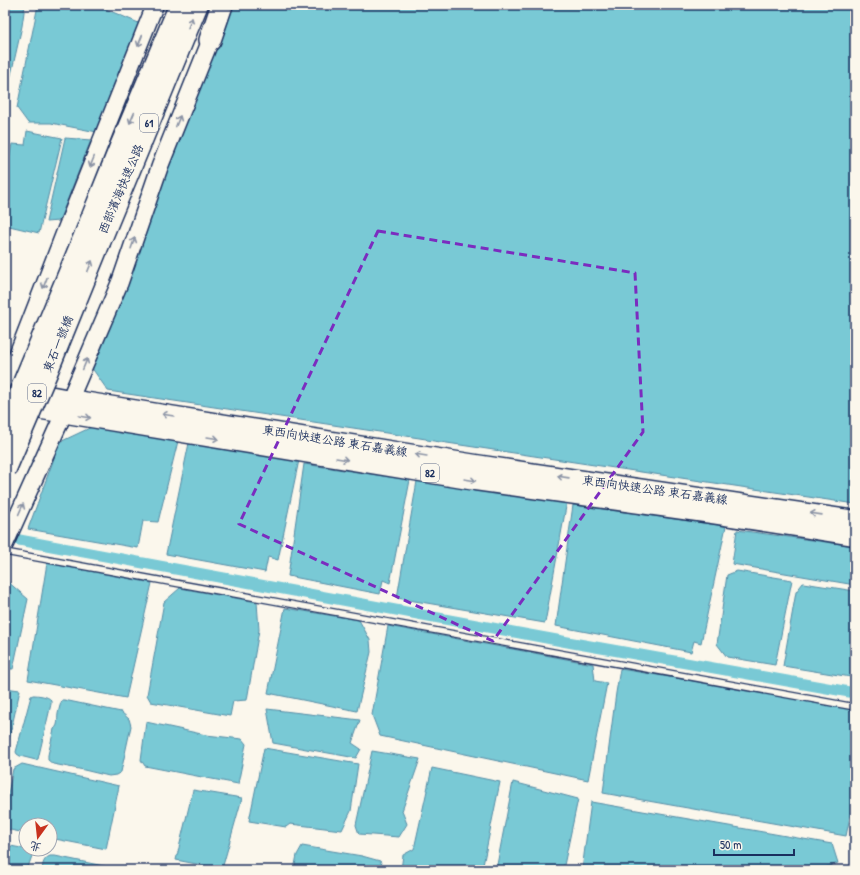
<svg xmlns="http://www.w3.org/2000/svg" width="860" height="875" viewBox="0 0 860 875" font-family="'Patrick Hand','LXGW WenKai TC',sans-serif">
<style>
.water{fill:#79c9d5;stroke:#538ba5}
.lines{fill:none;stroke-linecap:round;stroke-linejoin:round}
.canal{stroke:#79c9d5;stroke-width:11}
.lane-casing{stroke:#1b2f5e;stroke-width:8}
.secondary-casing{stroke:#1b2f5e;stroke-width:19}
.primary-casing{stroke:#1b2f5e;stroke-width:21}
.highway-casing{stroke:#1b2f5e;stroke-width:24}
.lane{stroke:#fbf7ec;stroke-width:5.5}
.secondary{stroke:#fbf7ec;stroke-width:16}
.primary{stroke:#fbf7ec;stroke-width:18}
.highway{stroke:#fbf7ec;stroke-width:21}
.highway-bridge-casing{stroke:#1b2f5e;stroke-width:24;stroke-linecap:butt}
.highway-bridge{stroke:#fbf7ec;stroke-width:21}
.oneway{stroke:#8b93a5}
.marked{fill:none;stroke:#7b2cbf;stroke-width:3;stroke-dasharray:8 5;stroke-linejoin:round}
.labels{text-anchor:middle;stroke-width:3;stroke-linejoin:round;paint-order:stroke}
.shield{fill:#fbf7ec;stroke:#5e6b89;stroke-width:1}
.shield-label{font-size:11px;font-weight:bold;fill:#1b2f5e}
.street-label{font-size:12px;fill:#1b2f5e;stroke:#fbf7ec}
</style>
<rect width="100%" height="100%" fill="#fbf7ec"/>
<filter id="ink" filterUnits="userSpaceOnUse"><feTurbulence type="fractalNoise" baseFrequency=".025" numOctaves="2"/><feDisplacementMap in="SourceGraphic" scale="8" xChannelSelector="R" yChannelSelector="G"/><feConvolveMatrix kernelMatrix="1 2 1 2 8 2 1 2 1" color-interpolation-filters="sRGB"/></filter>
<g filter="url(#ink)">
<!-- water -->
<g class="water">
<path d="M5,5H25L22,26L6,97H5Z"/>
<path d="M38,5H96L141,24L97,132L51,123H28L17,108Z"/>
<path d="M229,5H855V504L427,440L426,439L108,391L87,361Z"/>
<path d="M27,131L62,138L39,233L5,225V181L12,144L25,145Z"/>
<path d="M65,138L91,140L59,221L46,222Z"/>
<path d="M96,425L178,441L158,522L143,521L138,548L28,529L60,442Z"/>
<path d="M189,443L299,460L278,560L268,557L265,572L166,554Z"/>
<path d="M304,464L410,480L390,583L383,580L380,594L288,576Z"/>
<path d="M417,481L567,501L545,623L397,598Z"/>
<path d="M573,505L726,526L701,643L694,641L691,652L556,626Z"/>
<path d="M737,530L855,546V585L732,564Z"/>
<path d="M47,563L152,583L126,698L28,680Z"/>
<path d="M737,571L792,580L775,665L727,657L717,644L727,575Z"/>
<path d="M7,581L28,599L13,669H5V587Z"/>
<path d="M803,583L855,591V654L851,677L783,666L796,592Z"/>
<path d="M180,588L257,602L259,630L247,700L233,701L230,716L151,702L147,695L164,602Z"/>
<path d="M285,608L359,620L370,640L371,652L357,711L268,693Z"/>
<path d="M388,626L593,664L595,681L607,683L588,780L380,736L372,715Z"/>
<path d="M620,669L855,707V793L846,836L603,793L616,693Z"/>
<path d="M5,688L20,690L6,753H5Z"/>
<path d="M33,695C38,695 48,696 51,700V704L38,759L36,760L20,756L17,754L16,752L31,696Z"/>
<path d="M62,700H64L121,712L129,719L131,726L121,772L116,775L109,776L84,770L53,764L48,760V755L54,729C59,725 57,720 58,714C59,709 60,705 62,700Z"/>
<path d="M267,709L360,720L352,743L361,749L356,758L273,743Z"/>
<path d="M146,722L206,735L242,739L246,744L238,784L145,766L141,760Z"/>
<path d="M264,748L358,764L351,811L342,830L290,824L286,827L249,821Z"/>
<path d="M372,751L420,759L402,811L407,824L399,837L359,834L356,825Z"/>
<path d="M22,764L119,786L106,849L50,838V825H26V833L5,829V809L13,769Z"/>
<path d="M432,768L500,782L482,870H401L403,855L414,849Z"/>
<path d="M513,782L578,799L563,870H496Z"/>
<path d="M193,790L242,798L222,869L176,860Z"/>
<path d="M591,802L832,844L838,863L818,870H582Z"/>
<path d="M5,845L32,850L33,853L27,870H5Z"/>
<path d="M302,846L362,856L380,861L385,870H294L297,855Z"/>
<path d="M50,856H55L123,870H42C43,864 43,859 50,856Z"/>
</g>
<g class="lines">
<!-- canal -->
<path class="canal" d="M14,539L573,643L855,693"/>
<!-- lane casing -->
<g class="lane-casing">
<path id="lane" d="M5,552L855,707"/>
</g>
<!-- secondary casing -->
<g class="secondary-casing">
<g id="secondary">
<path d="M5,386L64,234L155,5"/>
<path d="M5,544L64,413L120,282L160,166L215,29"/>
</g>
</g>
<!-- primary casing -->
<g class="primary-casing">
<g id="primary">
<path d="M5,387L70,399L476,464L855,520"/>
<path d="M18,406L475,481L712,514L855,536"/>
</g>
</g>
<!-- highway casing -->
<g class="highway-casing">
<g id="highway">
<path d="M210,40L222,5"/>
<path d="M85,235L120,148L180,5"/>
<path d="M100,241L136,154L197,5"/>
</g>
</g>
<!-- lane -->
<use href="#lane" class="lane"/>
<!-- secondary -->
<use href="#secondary" class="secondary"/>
<!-- primary -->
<use href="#primary" class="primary"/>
<!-- highway -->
<use href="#highway" class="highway"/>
<!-- highway-bridge casing -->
<g class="highway-bridge-casing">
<g id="highway-bridge">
<path d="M5,428L85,235"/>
<path d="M5,470L46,374L100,241"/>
</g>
</g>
<!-- highway-bridge -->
<use href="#highway-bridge" class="highway-bridge"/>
</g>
<!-- one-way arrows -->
<defs><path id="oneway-shaft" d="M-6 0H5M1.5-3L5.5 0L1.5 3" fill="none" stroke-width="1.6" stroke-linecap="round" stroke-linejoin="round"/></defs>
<g class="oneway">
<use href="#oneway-shaft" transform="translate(190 23) rotate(-68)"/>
<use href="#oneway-shaft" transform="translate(140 41) rotate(112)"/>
<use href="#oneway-shaft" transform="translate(132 118) rotate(113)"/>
<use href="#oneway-shaft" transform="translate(178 121) rotate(-68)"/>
<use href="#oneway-shaft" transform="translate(92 162) rotate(112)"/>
<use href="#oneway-shaft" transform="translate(133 243) rotate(-71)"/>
<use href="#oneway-shaft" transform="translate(90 266) rotate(-68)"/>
<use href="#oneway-shaft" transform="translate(45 283) rotate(111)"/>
<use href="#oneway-shaft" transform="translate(85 364) rotate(-67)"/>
<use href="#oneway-shaft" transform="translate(168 415) rotate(-171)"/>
<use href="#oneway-shaft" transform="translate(85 417) rotate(9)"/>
<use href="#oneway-shaft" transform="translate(213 438) rotate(9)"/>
<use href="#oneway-shaft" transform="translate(421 455) rotate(-171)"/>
<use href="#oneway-shaft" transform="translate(342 459) rotate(9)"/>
<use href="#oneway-shaft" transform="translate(563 477) rotate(-172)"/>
<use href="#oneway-shaft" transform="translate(470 480) rotate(9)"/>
<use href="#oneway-shaft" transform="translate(21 509) rotate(-66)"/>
<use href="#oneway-shaft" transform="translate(816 514) rotate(-172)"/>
</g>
</g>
<!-- marked area -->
<path class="marked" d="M378,231L635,273L643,432L493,641L239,524Z"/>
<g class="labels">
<!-- shield labels -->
<g class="shield">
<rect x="140" y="114" width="18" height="18" rx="3"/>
<rect x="28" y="384" width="18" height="18" rx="3"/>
<rect x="421" y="464" width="18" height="18" rx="3"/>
</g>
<g class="shield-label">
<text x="149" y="127">61</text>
<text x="37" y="397">82</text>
<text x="430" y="477">82</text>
</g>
<!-- street labels -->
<g class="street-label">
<text transform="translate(121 189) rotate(-67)" y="4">西部濱海快速公路</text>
<text transform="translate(58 344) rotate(-68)" y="4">東石一號橋</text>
<text transform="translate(335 441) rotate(9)" y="4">東西向快速公路 東石嘉義線</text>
<text transform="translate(655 490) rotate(8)" y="4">東西向快速公路 東石嘉義線</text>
</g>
</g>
<!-- margin -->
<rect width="860" height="875" fill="none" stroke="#fbf7ec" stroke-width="20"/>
<rect x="10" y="10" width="840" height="855" fill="none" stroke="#1b2f5e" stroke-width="1.5" filter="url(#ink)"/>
<!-- north arrow -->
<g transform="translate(38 837) rotate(195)"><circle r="19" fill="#fbf7ec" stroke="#a1a7b3"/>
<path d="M0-3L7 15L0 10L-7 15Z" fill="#c8321e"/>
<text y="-6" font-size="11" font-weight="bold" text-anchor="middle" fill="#1b2f5e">北</text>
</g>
<!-- scale -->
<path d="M714 849v6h80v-6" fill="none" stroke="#1b2f5e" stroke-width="2"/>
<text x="720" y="849" font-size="12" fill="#1b2f5e" stroke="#fbf7ec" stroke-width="3" paint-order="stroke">50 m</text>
</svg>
